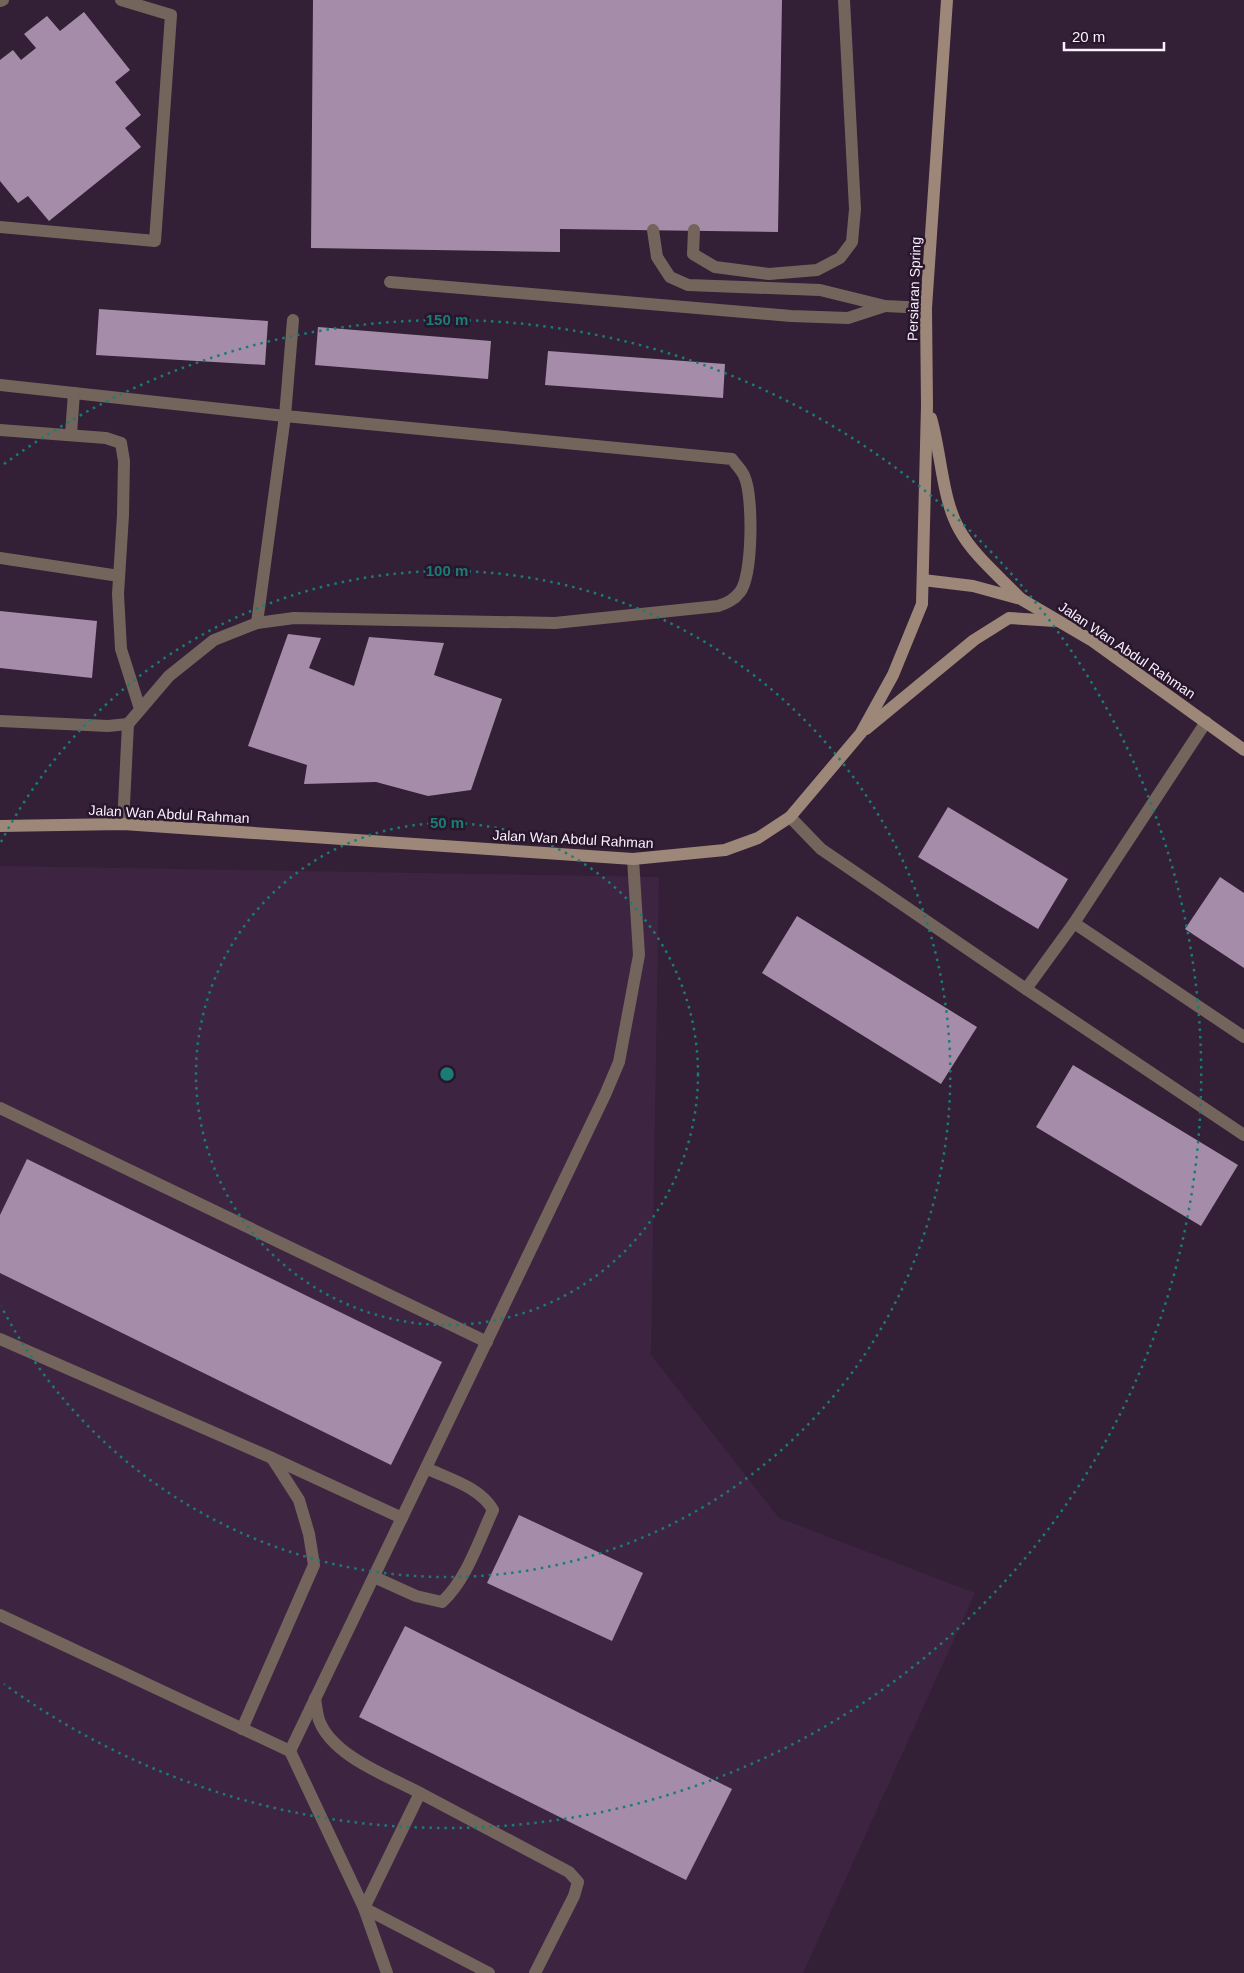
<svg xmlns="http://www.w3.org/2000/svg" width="1244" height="1973" viewBox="0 0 1244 1973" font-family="Helvetica,sans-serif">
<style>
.built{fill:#3d2542}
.building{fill:#a58da9}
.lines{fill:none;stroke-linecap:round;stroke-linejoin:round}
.lane{stroke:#73655c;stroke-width:12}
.secondary{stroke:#9d8778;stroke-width:12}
.ring{fill:none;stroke:#1b7c75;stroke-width:2.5;stroke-dasharray:2.5 5}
.labels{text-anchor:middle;stroke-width:5;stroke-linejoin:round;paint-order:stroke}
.street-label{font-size:14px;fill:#fbf1fd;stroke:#28162c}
.centre{fill:#1b7c75;stroke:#28162c;stroke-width:2.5}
.ring-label{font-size:15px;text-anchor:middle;font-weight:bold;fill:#1b7c75;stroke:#28162c;stroke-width:5;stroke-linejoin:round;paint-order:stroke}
</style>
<rect width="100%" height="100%" fill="#331f36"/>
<!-- built -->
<path class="built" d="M0,866L659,877L651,1355L779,1518L975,1593L803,1973H0Z"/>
<!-- building -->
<g class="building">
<path d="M313,0H782L778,232L560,229V252L311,248Z"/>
<path d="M84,12L130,70L115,82L141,115L125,128L141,147L49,221L28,196L18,203L0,181V60L13,50L21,60L36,48L24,34L47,16L60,31Z"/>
<path d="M99,309L268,321L265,365L96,355Z"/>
<path d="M318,327L491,341L488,379L315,365Z"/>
<path d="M548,351L725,364L723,398L545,385Z"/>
<path d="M0,611L97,621L92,678L0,668Z"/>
<path d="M288,634L321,638L309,668L354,686L369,637L444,643L434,675L502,699L471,790L428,796L376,782L304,784L307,765L248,746Z"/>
<path d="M948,807L1068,879L1038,929L918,857Z"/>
<path d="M1220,877L1244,893V968L1185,929Z"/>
<path d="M797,916L977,1027L941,1084L762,973Z"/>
<path d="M1073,1065L1238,1165L1201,1226L1036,1127Z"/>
<path d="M27,1159L442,1362L391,1465L0,1273V1215Z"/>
<path d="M519,1515L643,1573L612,1641L487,1583Z"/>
<path d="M405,1626L732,1789L686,1880L359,1717Z"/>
</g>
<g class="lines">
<!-- lane -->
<g class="lane">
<path d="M0,1L3,0"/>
<path d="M0,227L155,241L171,15L121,0"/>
<path d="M653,230L657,257L670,277L688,285L820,290L885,306L926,308"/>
<path d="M694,230L693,254L715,267L769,274L817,270L840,258L852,242L855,209L844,0"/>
<path d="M390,282L791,316L848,318L885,306"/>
<path d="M0,385L285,416L732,459C736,465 743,471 745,478C753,497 753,575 740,592C734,600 727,603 718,606L555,623L294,618L257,623L214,640L169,676L128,724L123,824"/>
<path d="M0,430L106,438L121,443L124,461L123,515L118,594L121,649L140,709"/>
<path d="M71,434L74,393"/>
<path d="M0,558L119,576"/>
<path d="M257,623L285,416L293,320"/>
<path d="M0,721L108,726L128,724"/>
<path d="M790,817L821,849L1026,989L1074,923L1206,722"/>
<path d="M1074,923L1244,1037"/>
<path d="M1026,989L1244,1135"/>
<path d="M0,1108L487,1342"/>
<path d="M0,1339L272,1458L402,1518"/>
<path d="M374,1577L416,1596L442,1602C467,1579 479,1540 493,1510C480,1487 449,1479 426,1468"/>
<path d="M0,1615L290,1751L364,1908L489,1973"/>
<path d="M315,1698C316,1705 317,1714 319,1720C332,1756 388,1776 420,1793"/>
<path d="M242,1729L314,1565L309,1534L299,1500L272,1458"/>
<path d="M290,1751L605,1095L619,1062L639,955L633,859"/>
<path d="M387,1973L364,1908L420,1793L569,1872L578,1882L574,1896L535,1973"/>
</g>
<!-- secondary -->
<g class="secondary">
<path d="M931,418C941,452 942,499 959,529C973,555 999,576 1020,598"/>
<path d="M923,580L973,586L1021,599L1091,640L1244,750"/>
<path d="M866,729L974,640L1009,618L1055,621"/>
<path d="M0,826L123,824L633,859L725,850L758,838L790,817L861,733L893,675L922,604L927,406L926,308L947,0"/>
</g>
</g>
<!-- distance rings -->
<g class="ring">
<circle cx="447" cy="1074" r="251"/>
<path d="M1 842A503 503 0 1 1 1 1306"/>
<path d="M4 464A754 754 0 1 1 4 1684"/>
</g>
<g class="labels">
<!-- street labels -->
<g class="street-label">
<text transform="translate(914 289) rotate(-88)" y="5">Persiaran Spring</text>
<text transform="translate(1127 650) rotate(34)" y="5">Jalan Wan Abdul Rahman</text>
<text transform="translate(169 814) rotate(3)" y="5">Jalan Wan Abdul Rahman</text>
<text transform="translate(573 839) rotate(3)" y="5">Jalan Wan Abdul Rahman</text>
</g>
</g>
<circle cx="447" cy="1074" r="8" class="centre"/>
<g class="ring-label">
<text x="447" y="325">150 m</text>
<text x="447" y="576">100 m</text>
<text x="447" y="828">50 m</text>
</g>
<!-- scale -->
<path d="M1064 42v8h100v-8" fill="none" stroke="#fbf1fd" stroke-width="2.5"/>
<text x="1072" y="42" font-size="15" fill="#fbf1fd" stroke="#28162c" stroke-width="4" paint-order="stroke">20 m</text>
</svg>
